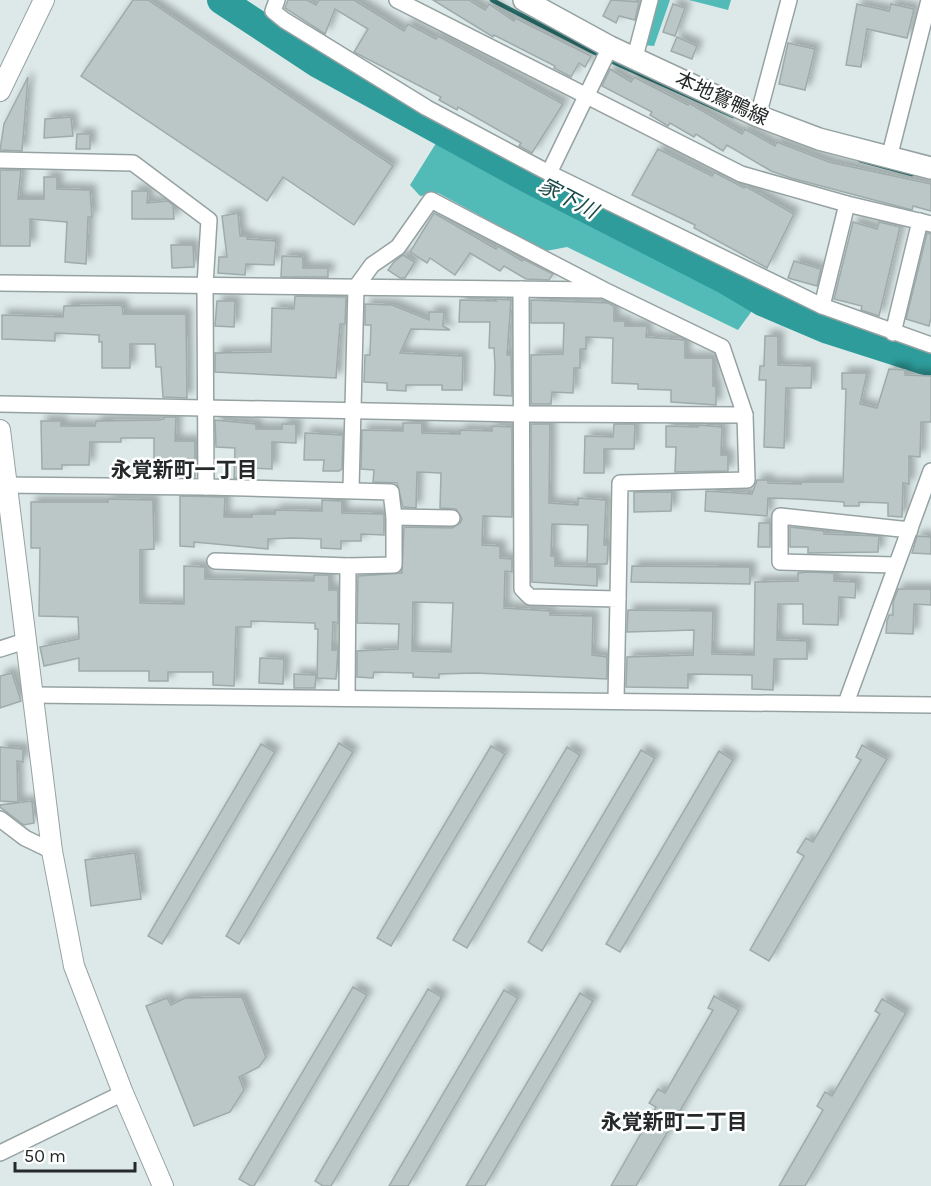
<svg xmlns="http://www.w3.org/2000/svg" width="931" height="1186" viewBox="0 0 931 1186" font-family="Karla,'Noto Sans JP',sans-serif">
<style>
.forest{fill:#52bbb8}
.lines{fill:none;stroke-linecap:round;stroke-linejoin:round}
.stream{stroke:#2b7a78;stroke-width:4.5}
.river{stroke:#2d9c9a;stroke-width:28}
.building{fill:#bbc7c7;stroke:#9eabaa;stroke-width:1.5;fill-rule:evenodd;filter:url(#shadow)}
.minor-casing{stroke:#96a2a2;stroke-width:18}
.tertiary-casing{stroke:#96a2a2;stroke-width:22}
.secondary-casing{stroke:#96a2a2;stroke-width:24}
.minor{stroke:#fff;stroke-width:15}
.tertiary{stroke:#fff;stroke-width:20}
.secondary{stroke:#fff;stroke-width:21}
.labels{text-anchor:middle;stroke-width:5;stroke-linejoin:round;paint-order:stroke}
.street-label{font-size:20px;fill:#252929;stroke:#fff}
.water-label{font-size:21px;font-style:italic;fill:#1b4a49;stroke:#fff}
.neighbourhood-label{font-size:21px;font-weight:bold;fill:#252929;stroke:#fff}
</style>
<defs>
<filter id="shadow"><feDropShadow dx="5.5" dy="-5.5" stdDeviation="3" flood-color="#0004"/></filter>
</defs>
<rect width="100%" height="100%" fill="#dce9e8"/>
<!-- forest -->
<g class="forest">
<path d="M655,0H670L654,46L643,45Z"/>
<path d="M689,0H731L728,10Z"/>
<path d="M438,140L757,304L738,330L567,247L546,251L438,193L420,196L410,185Z"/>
</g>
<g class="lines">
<!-- stream -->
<g class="stream">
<path d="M492,0L613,62L733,116"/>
<path d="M860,160L912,174"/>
</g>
<!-- river -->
<path class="river" d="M221,0L318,64L524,177L725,280L762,302L828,330L931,363"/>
</g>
<!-- building -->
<g class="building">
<path d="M133,0H148L393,166L354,225L283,177L267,201L81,76Z"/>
<path d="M288,0H307L316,5L319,0H354L404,31L408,24L436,39L438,36L563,104L532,153L519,146L521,143L458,107L457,110L439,100L441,97L354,52L368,29L335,9L325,34L285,8Z"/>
<path d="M433,0H469L485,10L489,4L514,21L515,18L591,56L585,67L579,63L571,77L554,68L555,66L494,35L493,37Z"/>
<path d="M611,0L639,2L635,20L619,16L616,23L603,16Z"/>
<path d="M673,4L685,8L675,36L663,32Z"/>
<path d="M857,4L889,11L891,4L914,9L907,38L867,29L861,67L846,65Z"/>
<path d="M677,37L697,46L692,59L671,51Z"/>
<path d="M788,43L815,49L805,90L779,84Z"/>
<path d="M610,69L631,82L634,77L688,105L689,103L742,134L745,129L775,146L777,142L829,162L931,184V211L913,206L912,210L791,178L771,171L727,145L723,151L696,134L694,137L670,123L668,126L650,115L652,112L602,86Z"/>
<path d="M28,77L22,151L0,150L4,124Z"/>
<path d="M71,117L73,136L44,138L45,119Z"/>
<path d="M77,134H90V149H76Z"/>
<path d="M658,149L712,176L714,172L744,188L745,186L794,214L767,268L694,228L695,225L632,195Z"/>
<path d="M0,170H21L18,199H44V177H57V189L90,190L92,217H88L86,264L65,262L67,222L30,219V246H0Z"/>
<path d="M132,191H148L147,203L168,201L173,205L174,219H132Z"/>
<path d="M238,213L240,236H247V239L276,241L274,265L246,264L245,275L218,273L219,257H227L222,216Z"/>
<path d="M434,213L496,249L498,246L522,261L523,259L553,274L549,280L526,279L504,266L500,271L470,253L455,275L430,258L427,263L410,252Z"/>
<path d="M853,222L877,229L879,222L900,227L879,316L861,310L862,306L834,299Z"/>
<path d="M927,233L931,234V318L929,326L906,319Z"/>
<path d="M171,245H193L194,267L172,268Z"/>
<path d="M403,255L415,262L405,278H400L388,270L394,262Z"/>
<path d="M282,256L303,257V268H328V277H281Z"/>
<path d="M794,261L821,269L817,286L788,278Z"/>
<path d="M295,296L346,297L345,324H340L336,378L215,372V353L271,352L272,308L294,309Z"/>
<path d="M493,299L511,300L507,355H511L512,396L494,395L495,366L494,348H489L490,322H459L460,300L496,301Z"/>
<path d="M531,300L608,303L614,306V321H625V326H647L646,337L685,340V358H713V386H716V405L671,402V390L638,389V384L612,383L613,338L586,337V349H580V368H574L573,393L552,392L551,404H531V355L563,354L564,323H531Z"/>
<path d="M217,301H235L234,327L215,326Z"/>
<path d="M365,304L392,305L429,320V312H444L443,326L450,330L411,329L400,353L463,356L462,390H442V385H406V391L387,390V383L364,382L365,355H370L371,325H365Z"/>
<path d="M122,305L123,314H186L187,398L163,397L161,367H156L155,344H130V368H102V342H99V335L55,333V341L2,339V315L63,317L64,306Z"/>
<path d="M765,336H778V365L812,366L811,388H786L784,448L764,447L766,380H759L760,366H764Z"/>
<path d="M889,369L905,370V375L931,376V422H921L920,457L909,456V484L903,483L902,517L888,516V503L859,502V506H844V502L800,499L768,498L767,516L705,511L706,491L752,494L757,480H768V483L801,484V482H843L846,389H842V373H867L860,404L877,408Z"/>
<path d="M164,417H176L175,441H195V477L176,476V468H154V438H121V442H90L89,465H62V469H42L41,421H61V426H95L96,421L159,420L164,419Z"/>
<path d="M215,420L256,424V429H282V424H296V443L272,442V469L249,468L248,478H234L235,448L216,447Z"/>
<path d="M403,423H422V433L460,434V430L492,431V426L512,427V517L483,516L482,545L500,546V558L512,559V572L505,571L504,608L550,611V615L593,616L592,655L607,657V679L475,673L439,674V678L413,677V673L374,672L373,678L357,677V651L398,649L399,624L357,623L358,576L402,573L404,527L452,528L460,523L462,519L456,509L440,508L441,473L417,472L416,508L403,507L397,483L373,482L374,470L361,469L362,430L403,431ZM413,602L453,603L451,652L412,651Z"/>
<path d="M531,424H550L549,503L578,505V498L606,500L604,545H608L607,564H587L588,525L552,524L551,556H555V566L597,567V586L532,582Z"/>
<path d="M614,424H635L634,449H604V473H584L585,436L613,437Z"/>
<path d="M698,425L722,427L721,455H728V471L675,472L676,447H666V426L698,427Z"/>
<path d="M305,433L343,435L342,469L339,471H323L324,460H304Z"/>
<path d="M634,492H672L671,511L634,512Z"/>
<path d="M180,496L225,497L224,517H252V514H275V510L322,511V500L342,501V513L384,514V535L361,534V541H341V549L321,548V539L293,538L268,539V549L194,542V547L180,546Z"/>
<path d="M108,499L153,500L154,549L140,550V603L184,604V566L205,567V579L314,581V575H329V590H338V623L333,622L332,650H338L336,679L317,678L318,629H315V623L251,621V627H236L234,686L213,685V672H168V681H149V671H79V658L44,666L40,647L79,639L78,617L39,616L40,548H31V502H108Z"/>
<path d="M759,523H770V547H758Z"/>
<path d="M790,527L824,531V534L879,536L878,552L808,553V547H790Z"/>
<path d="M917,536L931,537V554L912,553Z"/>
<path d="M632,566L750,567V584L631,582Z"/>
<path d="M807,572L834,573V581L856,582L855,598L839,597L838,625L803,624V604H778L777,640L807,641V659H774L773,690L752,689V675L688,674V688L626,687L627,657L693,655L694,630L627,632L628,610L713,611L712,654L754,655L755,582L798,581V573Z"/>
<path d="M898,589H931V605L914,604L913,634L886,633L887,621L889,615H893V602Z"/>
<path d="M260,658L284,659L283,684L259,683Z"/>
<path d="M12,673L21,701L0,708V676Z"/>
<path d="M294,674L316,675L315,688H294Z"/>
<path d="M339,743L353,752L239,944L226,936Z"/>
<path d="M261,744L275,752L162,944L148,936Z"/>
<path d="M862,745L887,759L769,961L750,950L804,856L797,852L806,838L813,842L861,760L856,757Z"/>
<path d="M491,746L505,754L391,946L377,938Z"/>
<path d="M0,747L23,749V762L17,761L18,802L0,801Z"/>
<path d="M567,747L580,755L467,948L453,940Z"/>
<path d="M641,750L655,758L542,951L528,942Z"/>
<path d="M719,751L733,760L620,952L606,944Z"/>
<path d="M32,801L34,823L24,825L0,807V805Z"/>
<path d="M135,853L141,899L91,906L85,860Z"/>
<path d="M353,987L367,995L254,1186H251L239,1179Z"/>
<path d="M428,989L442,997L331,1186H323L315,1181Z"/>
<path d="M504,990L518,998L408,1186H389Z"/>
<path d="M580,993L593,1001L485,1186H466Z"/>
<path d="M714,996L739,1010L636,1186H611L656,1107L649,1103L658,1089L665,1093L713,1010L708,1008Z"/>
<path d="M242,997L266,1057L259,1067L239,1077L244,1090L230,1112L194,1126L146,1006L167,998L171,1005L185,998Z"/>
<path d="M882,999L906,1013L805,1186H779L823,1110L817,1106L825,1092L832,1096L880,1014L875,1011Z"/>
</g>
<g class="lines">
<!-- minor casing -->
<g class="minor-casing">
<g id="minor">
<path d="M277,0L273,11L284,20L427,108L549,173L822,306L931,345"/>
<path d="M397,0L741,174L847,204L931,224"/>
<path d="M635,57L650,0"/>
<path d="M758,116L789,0"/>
<path d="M889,158L929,0"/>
<path d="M0,160L133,163L209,220L205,285L206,487L0,485"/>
<path d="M549,173L610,47"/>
<path d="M0,283L601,290"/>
<path d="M521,289L522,589L530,597L618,599L616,700"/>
<path d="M822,306L847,204"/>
<path d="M893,333L920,221"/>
<path d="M0,404L523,414L745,415"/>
<path d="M206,487L391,492L394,517V565L348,566L215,561"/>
<path d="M351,489L356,287L372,265L398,247L431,200L604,290L722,347L745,415L747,480L620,483L618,599"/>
<path d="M394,517L452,518"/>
<path d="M895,565L780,562V516L910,530"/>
<path d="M0,649L25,641"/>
<path d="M31,695L931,705"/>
<path d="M347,698L348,566"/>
<path d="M846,703L931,471"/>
<path d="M0,819L25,838L52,851"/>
<path d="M0,1153L123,1093"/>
</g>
</g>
<!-- tertiary casing -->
<g class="tertiary-casing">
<g id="tertiary">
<path d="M0,91L44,0"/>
<path d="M0,430L52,851L74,966L123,1093L163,1186"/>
</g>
</g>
<!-- secondary casing -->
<g class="secondary-casing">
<path id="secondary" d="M524,0L610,47L758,116L819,139L931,168"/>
</g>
<!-- minor -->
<use href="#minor" class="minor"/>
<!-- tertiary -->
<use href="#tertiary" class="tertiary"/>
<!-- secondary -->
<use href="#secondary" class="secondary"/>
</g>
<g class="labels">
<!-- street labels -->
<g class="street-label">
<text transform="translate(722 98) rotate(25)" y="7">本地鴛鴨線</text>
</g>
<!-- water labels -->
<g class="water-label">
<text transform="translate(568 198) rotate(28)" y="7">家下川</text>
</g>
<!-- neighbourhood labels -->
<g class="neighbourhood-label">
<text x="184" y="477">永覚新町一丁目</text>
<text x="674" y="1129">永覚新町二丁目</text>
</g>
</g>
<!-- scale -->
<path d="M15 1162v9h120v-9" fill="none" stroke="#252929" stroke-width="3"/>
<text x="24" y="1162" font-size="18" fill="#252929" stroke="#ffffff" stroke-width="4.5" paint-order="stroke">50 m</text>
</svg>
